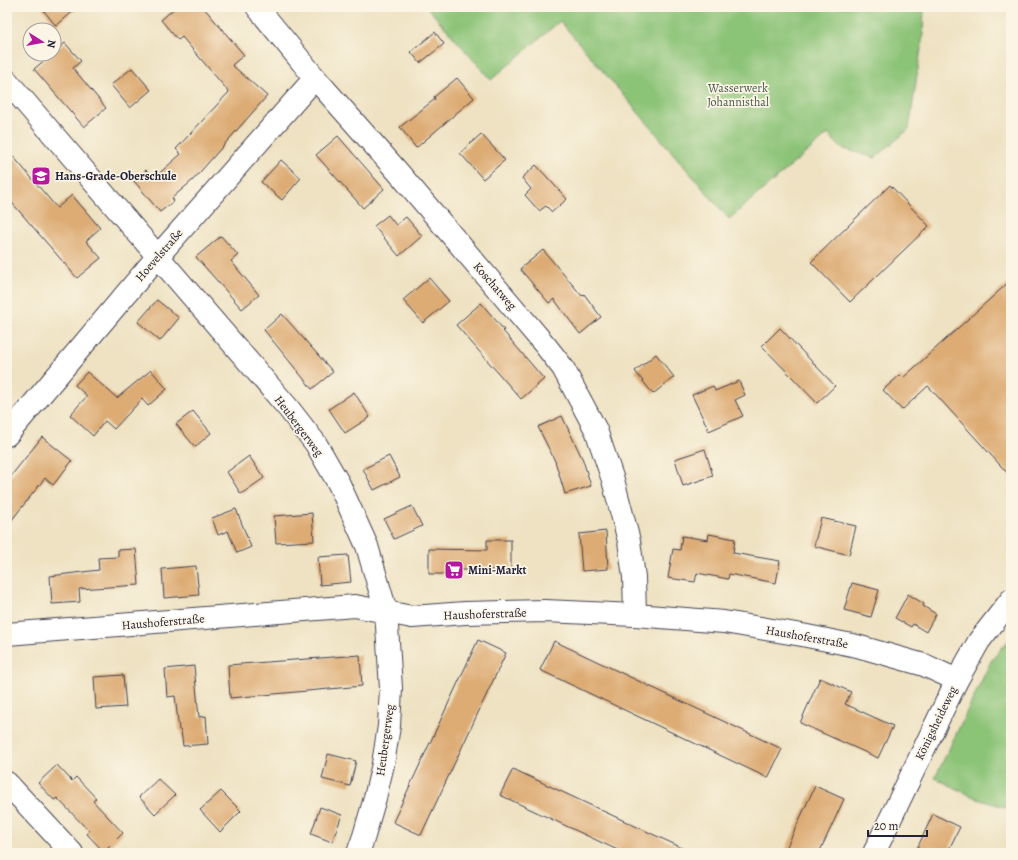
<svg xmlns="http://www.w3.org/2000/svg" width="1018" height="860" viewBox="0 0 1018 860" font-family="Alegreya,serif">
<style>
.green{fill:#8bc377;stroke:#567259}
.building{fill:#ddac75}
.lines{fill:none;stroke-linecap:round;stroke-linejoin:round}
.minor-casing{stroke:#413f4f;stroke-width:24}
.tertiary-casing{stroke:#413f4f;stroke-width:24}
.minor{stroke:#fff;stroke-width:22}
.tertiary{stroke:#fff;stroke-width:22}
.labels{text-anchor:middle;stroke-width:3.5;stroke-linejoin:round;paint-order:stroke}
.park-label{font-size:12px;fill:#475a50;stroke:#fcf5e5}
.poi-label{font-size:12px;font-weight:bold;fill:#22223b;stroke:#fcf5e5;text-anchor:start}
.street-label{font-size:12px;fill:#22223b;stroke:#fcf5e5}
</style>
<rect width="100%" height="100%" fill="#fcf5e5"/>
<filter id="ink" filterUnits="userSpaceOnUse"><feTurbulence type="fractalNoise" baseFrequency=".025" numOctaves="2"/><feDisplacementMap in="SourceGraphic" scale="8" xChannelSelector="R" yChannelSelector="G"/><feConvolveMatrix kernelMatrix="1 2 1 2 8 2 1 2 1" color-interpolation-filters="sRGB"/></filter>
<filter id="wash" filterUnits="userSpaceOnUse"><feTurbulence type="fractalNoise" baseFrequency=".012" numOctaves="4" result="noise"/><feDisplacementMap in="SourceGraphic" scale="16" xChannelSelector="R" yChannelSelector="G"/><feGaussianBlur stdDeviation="0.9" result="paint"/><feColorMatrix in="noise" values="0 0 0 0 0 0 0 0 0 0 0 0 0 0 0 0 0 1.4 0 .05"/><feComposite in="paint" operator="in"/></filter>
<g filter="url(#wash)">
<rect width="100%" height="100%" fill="#eee2c2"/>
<!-- green -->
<g class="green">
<path d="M427,7H924L923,35L909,129L875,158L841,148L828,134L729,219L560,21L491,80Z"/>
<path d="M1011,637V809L980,800L935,778L991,661Z"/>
</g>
<g id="blocks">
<!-- building -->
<g class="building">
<path d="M41,7H78L56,26Z"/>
<path d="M176,7H203L244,55L232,65L267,96L193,180L172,198L174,201L160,212L134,181L146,170L154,178L181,154L176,149L229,92L182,37L178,40L161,20Z"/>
<path d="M435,32L444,44L420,63L411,52Z"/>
<path d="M65,43L81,61L73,68L106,108L84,127L34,69L52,54H54V52Z"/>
<path d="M132,68L151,90L130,108L111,85Z"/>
<path d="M457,78L474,98L416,148L400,127L435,99L434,97Z"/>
<path d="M481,134L505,160L483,179L460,153Z"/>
<path d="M338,136L384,189L363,208L316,155Z"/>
<path d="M7,149L57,208L72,195L100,228L86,241L101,258L77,278L7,197Z"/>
<path d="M281,160L301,178L282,200L261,182Z"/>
<path d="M536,165L567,199L552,212L546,206L539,211L525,195L531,189L522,178Z"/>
<path d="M890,185L929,226L850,302L811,262Z"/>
<path d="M388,215L396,225L406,217L422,236L399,256L374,226Z"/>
<path d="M221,236L238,255L231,261L259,295L242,309L196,257Z"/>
<path d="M543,250L582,296L584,294L601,317L580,334L554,299L549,303L520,269Z"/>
<path d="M429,278L449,301L423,323L403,300Z"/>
<path d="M1011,280V477L928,386L902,410L883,390L900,375L903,378Z"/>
<path d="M157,300L179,318L160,341L138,322Z"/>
<path d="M481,303L504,330L503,331L544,379L521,399L456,325Z"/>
<path d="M282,314L333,372L312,389L264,330Z"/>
<path d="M780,328L835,386L817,403L762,346Z"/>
<path d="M656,354L674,377L653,394L635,371Z"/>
<path d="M151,370L167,389L148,406L142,399L114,429L105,421L93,436L70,415L87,396L75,385L87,372L117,398Z"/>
<path d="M739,381L745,395L735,400L743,416L709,431L692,395L713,386L715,391Z"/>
<path d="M354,392L370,417L345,433L329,409Z"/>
<path d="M193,411L211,433L195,447L176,424Z"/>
<path d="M562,416L583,460L591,486L565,494L555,461L538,427Z"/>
<path d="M42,437L72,461L53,485L45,478L7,526V481Z"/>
<path d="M705,449L713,476L683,486L675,459Z"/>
<path d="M249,456L264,478L241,494L227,472Z"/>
<path d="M389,456L400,477L374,490L363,469Z"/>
<path d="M412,506L422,526L394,539L384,519Z"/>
<path d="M236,509L251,547L237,553L228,531L218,535L212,518Z"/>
<path d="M312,513L314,541L276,543L274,516Z"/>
<path d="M821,518L856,526L849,555L814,546Z"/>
<path d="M606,531L608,569L582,571L579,534Z"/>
<path d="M709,534L735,539L733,553L780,561L776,583L729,574L728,579L697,573L695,582L668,578L673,549L680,550L682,536L708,540Z"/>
<path d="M487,540H511V570H459V574H429V549L487,550Z"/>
<path d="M136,549L139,585L79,589L80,602L52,604L50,576L99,570L98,558L118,557V550Z"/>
<path d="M348,555L351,582L320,585L318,557Z"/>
<path d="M196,566L199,595L164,598L162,569Z"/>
<path d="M852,583L879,590L871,617L844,610Z"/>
<path d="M908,594L924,604L923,606L936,614L926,632L913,624L911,627L895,618Z"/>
<path d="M478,640L506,653L421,835L393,822Z"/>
<path d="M554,641L782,749L768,778L540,670Z"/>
<path d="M360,655L362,686L230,698L228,665Z"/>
<path d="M194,666L199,717L206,716L208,744L183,746L181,731L179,730L175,696L167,697L165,669Z"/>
<path d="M123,675L126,707L96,709L94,677Z"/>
<path d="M820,678L851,692L845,704L893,726L878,758L800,723Z"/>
<path d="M328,754L356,761L350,786L322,779Z"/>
<path d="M57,765L72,781L76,777L96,798L93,801L123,833L104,852L87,834L89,831L57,798L54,800L38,783Z"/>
<path d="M513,769L693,853H624L500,795Z"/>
<path d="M158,779L175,795L155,814L139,797Z"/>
<path d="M815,786L844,799L833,823L819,853H784Z"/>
<path d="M221,791L241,811L220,832L200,810Z"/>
<path d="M320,807L342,815L332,842L311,834Z"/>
<path d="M933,814L960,827L947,853H915Z"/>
</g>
</g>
</g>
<g filter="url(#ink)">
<use href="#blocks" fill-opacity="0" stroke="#413f4f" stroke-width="1"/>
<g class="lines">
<!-- minor casing -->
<g class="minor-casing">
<g id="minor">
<path d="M257,7L315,78L398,172L545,345L563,368L596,430L613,480L629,541L634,577L635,615"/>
<path d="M7,81L289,409L316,444L339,484L367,546L386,611L391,688L389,726L383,764L375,798L364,836L358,853"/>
<path d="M7,435L158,256L315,78"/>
<path d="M7,634L355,606L412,617L465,613L545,611L635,615L724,622L802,635L857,646L924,665L957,680"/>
<path d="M7,783L72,853"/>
</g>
</g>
<!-- tertiary casing -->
<g class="tertiary-casing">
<path id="tertiary" d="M874,853L957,680L979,641L1011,600"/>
</g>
<!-- minor -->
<use href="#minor" class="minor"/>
<!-- tertiary -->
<use href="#tertiary" class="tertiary"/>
</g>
</g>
<!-- icons -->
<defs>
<g id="school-square" transform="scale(1)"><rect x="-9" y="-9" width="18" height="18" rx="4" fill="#b5179e" stroke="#fcf5e5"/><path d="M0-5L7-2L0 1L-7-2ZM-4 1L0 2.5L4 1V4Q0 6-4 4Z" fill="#fff"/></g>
<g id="supermarket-square" transform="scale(1)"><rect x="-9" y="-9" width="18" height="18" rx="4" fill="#b5179e" stroke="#fcf5e5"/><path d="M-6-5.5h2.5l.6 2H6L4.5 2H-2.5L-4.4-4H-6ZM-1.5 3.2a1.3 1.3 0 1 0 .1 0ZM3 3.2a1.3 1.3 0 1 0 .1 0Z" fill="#fff"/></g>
</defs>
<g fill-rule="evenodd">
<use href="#school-square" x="41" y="176"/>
<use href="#supermarket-square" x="454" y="570"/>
</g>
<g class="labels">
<!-- park labels -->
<g class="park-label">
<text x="738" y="92">Wasserwerk<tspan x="738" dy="14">Johannisthal</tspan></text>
</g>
<!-- poi labels -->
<g class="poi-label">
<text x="55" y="180">Hans-Grade-Oberschule</text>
<text x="468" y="574">Mini-Markt</text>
</g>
<!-- street labels -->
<g class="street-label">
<text transform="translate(159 255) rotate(-49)" y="4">Hoevelstraße</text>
<text transform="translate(495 286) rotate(49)" y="4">Koschatweg</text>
<text transform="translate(299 426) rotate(53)" y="4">Heubergerweg</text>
<text transform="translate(485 614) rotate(-2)" y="4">Haushoferstraße</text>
<text transform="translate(163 622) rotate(-5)" y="4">Haushoferstraße</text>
<text transform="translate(807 637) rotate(10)" y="4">Haushoferstraße</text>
<text transform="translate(936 723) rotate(-64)" y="4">Königsheideweg</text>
<text transform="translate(385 740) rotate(-82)" y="4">Heubergerweg</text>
</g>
</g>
<!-- margin -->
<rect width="1018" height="860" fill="none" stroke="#fcf5e5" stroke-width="24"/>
<!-- north arrow -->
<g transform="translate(42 42) rotate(101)"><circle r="19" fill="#fcf5e5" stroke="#a5a1a1"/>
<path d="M0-3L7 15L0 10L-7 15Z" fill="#b5179e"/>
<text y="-6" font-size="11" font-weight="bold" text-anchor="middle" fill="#22223b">N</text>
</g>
<!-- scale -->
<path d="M868 830v6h59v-6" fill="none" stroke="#22223b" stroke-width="2"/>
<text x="874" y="830" font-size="12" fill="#22223b" stroke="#fcf5e5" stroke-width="3" paint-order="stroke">20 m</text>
</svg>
